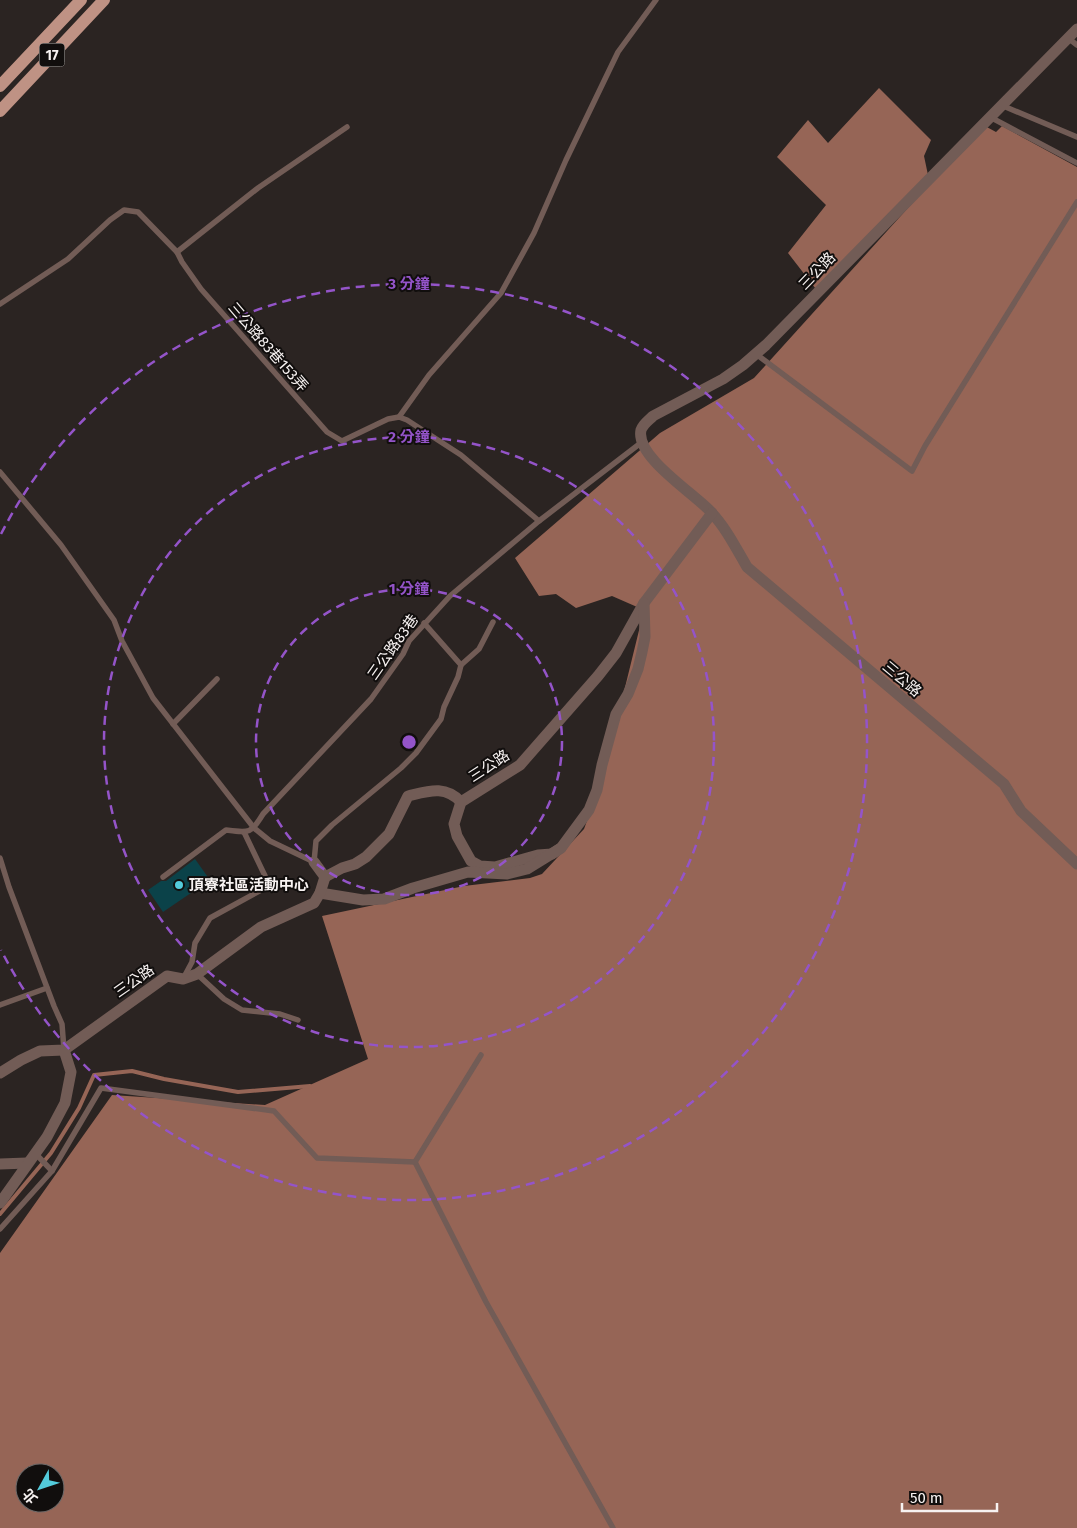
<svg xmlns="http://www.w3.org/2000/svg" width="1077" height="1528" viewBox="0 0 1077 1528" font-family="'Fira Sans','Noto Sans TC',sans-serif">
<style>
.water{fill:#966556;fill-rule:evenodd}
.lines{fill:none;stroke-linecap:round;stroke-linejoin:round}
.stream{stroke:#966556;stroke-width:4}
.building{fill:#0b4249}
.lane{stroke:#725c56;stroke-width:5.5}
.street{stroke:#725c56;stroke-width:11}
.primary{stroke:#bf9284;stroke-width:12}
.ring{fill:none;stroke:#9454c9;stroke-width:2.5;stroke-dasharray:9 6}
.poi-dot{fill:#53cbdb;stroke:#110e0d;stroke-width:2}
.labels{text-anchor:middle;stroke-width:4;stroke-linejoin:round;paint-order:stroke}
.shield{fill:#110e0d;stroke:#b2aead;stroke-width:1}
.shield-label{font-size:14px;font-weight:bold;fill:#f7f2f1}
.street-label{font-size:15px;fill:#f7f2f1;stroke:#110e0d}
.poi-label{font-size:15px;font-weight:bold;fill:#f7f2f1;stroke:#110e0d;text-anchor:start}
.centre{fill:#9454c9;stroke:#110e0d;stroke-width:2.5}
.ring-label{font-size:15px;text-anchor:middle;font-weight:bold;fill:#9454c9;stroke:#110e0d;stroke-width:4;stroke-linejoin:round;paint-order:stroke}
</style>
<rect width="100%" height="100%" fill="#2b2422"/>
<!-- water -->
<g class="water">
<path d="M879,88L931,140L924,156L928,175L819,293L788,253L826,205L777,157L808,120L828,143Z"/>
<path d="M983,125L996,132L1002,126L1077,167V1528H0V1253L112,1095L265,1105L368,1059L322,916L464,886L530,878L542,874L584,829L603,777L644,610L612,596L576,608L556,594L539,596L515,558L660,433L754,378ZM25,1473H55V1503H25Z"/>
</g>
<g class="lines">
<!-- stream -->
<path class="stream" d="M0,1214L51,1153L79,1108L94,1075L132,1071L164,1079L238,1092L310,1086"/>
</g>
<!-- building -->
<path class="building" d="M195,859L210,880L163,912L148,890L161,881H166Z"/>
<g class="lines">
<!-- lane -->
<g class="lane">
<path d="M1068,38L1077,45"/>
<path d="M1001,105L1077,137"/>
<path d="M990,117L1077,163"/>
<path d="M177,252L258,188L347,127"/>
<path d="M0,304L68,259L110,220L124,210L138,212L177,252L182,262L201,289L327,432L342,441L388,419L399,417L407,420L461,455L539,521"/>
<path d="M756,354L912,471L925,446L1077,202"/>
<path d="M399,417L429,375L501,293L534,233L566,160L618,52L656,0"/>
<path d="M0,472L61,545L114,620L122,641L153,698L254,828L270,841L314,862L316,841L332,825L401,768L416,753L441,719L444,707L458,677L461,665L479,649L493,622"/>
<path d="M424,623L461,665"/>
<path d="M173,724L217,679"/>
<path d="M0,858L9,887L54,1006L62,1024L64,1050"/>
<path d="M163,877L226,830C249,833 251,834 263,814L371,699L403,654L409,641L450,596L539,521L642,442"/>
<path d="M197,974L224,999L242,1010L280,1014L298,1020"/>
<path d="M184,977L192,962L195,943L210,918L263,889L266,878L244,832"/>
<path d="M0,1005L47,988"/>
<path d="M35,1153L52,1171"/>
<path d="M415,1162L486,1302L613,1528"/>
<path d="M0,1229L52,1171L101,1088L274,1111L317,1158L415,1162L481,1055"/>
</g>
<!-- street -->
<g class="street">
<path d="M1077,29L766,345L743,365L723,379L653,416C648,421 643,424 641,430C635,457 695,494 711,512C726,528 736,548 747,567L1004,784L1021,811L1077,864"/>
<path d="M561,848L552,854L538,855L495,867L480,866L471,861L457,836L454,824L461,802L520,765L598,676L616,653L644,603L712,513"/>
<path d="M325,877L342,868L355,864L366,857L389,834L408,796C429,791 445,785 461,802"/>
<path d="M320,893L363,900L384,899L413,888L468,872L507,874L527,869L561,848L589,810L597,790L602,765L616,714L628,694L638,669L642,652L645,637L644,603"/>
<path d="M0,1073L21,1060L40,1051L64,1050L167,976L183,979L197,974L261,927L314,903L320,893L325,877L314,862"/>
<path d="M0,1164L27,1163"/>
<path d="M0,1203L47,1137L65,1103L71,1072L64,1050"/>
</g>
<!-- primary -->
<g class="primary">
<path d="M0,86L81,0"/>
<path d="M0,111L104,0"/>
</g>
</g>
<!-- distance rings -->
<g class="ring">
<circle cx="409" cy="742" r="153"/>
<circle cx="409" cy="742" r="305"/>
<path d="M1 534A458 458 0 1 1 1 950"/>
</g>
<!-- markers -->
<circle class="poi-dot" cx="179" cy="885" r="5"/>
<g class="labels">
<!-- shield labels -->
<rect class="shield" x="39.5" y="43.5" width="25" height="23" rx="4"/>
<g class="shield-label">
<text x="52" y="60">17</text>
</g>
<!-- street labels -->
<g class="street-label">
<text transform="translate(817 271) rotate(-46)" y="5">三公路</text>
<text transform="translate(268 347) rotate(49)" y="5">三公路83巷153弄</text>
<text transform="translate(393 647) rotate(-55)" y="5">三公路83巷</text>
<text transform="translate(902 679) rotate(40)" y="5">三公路</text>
<text transform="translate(489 766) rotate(-33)" y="5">三公路</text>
<text transform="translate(134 981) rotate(-35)" y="5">三公路</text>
</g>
<!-- poi labels -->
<g class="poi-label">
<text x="189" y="890">頂寮社區活動中心</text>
</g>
</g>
<circle cx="409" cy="742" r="8" class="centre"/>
<g class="ring-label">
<text x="409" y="289">3 分鐘</text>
<text x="409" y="442">2 分鐘</text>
<text x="409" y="594">1 分鐘</text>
</g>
<!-- north arrow -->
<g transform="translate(40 1488) rotate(230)"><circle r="24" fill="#110e0d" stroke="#6d6968"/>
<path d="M0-4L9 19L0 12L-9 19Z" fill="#53cbdb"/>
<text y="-8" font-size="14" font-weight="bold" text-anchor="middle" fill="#f7f2f1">北</text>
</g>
<!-- scale -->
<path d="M902 1503v8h95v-8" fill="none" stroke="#f7f2f1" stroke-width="2.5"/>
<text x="910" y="1503" font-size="15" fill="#f7f2f1" stroke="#110e0d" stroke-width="4" paint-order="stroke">50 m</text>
</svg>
